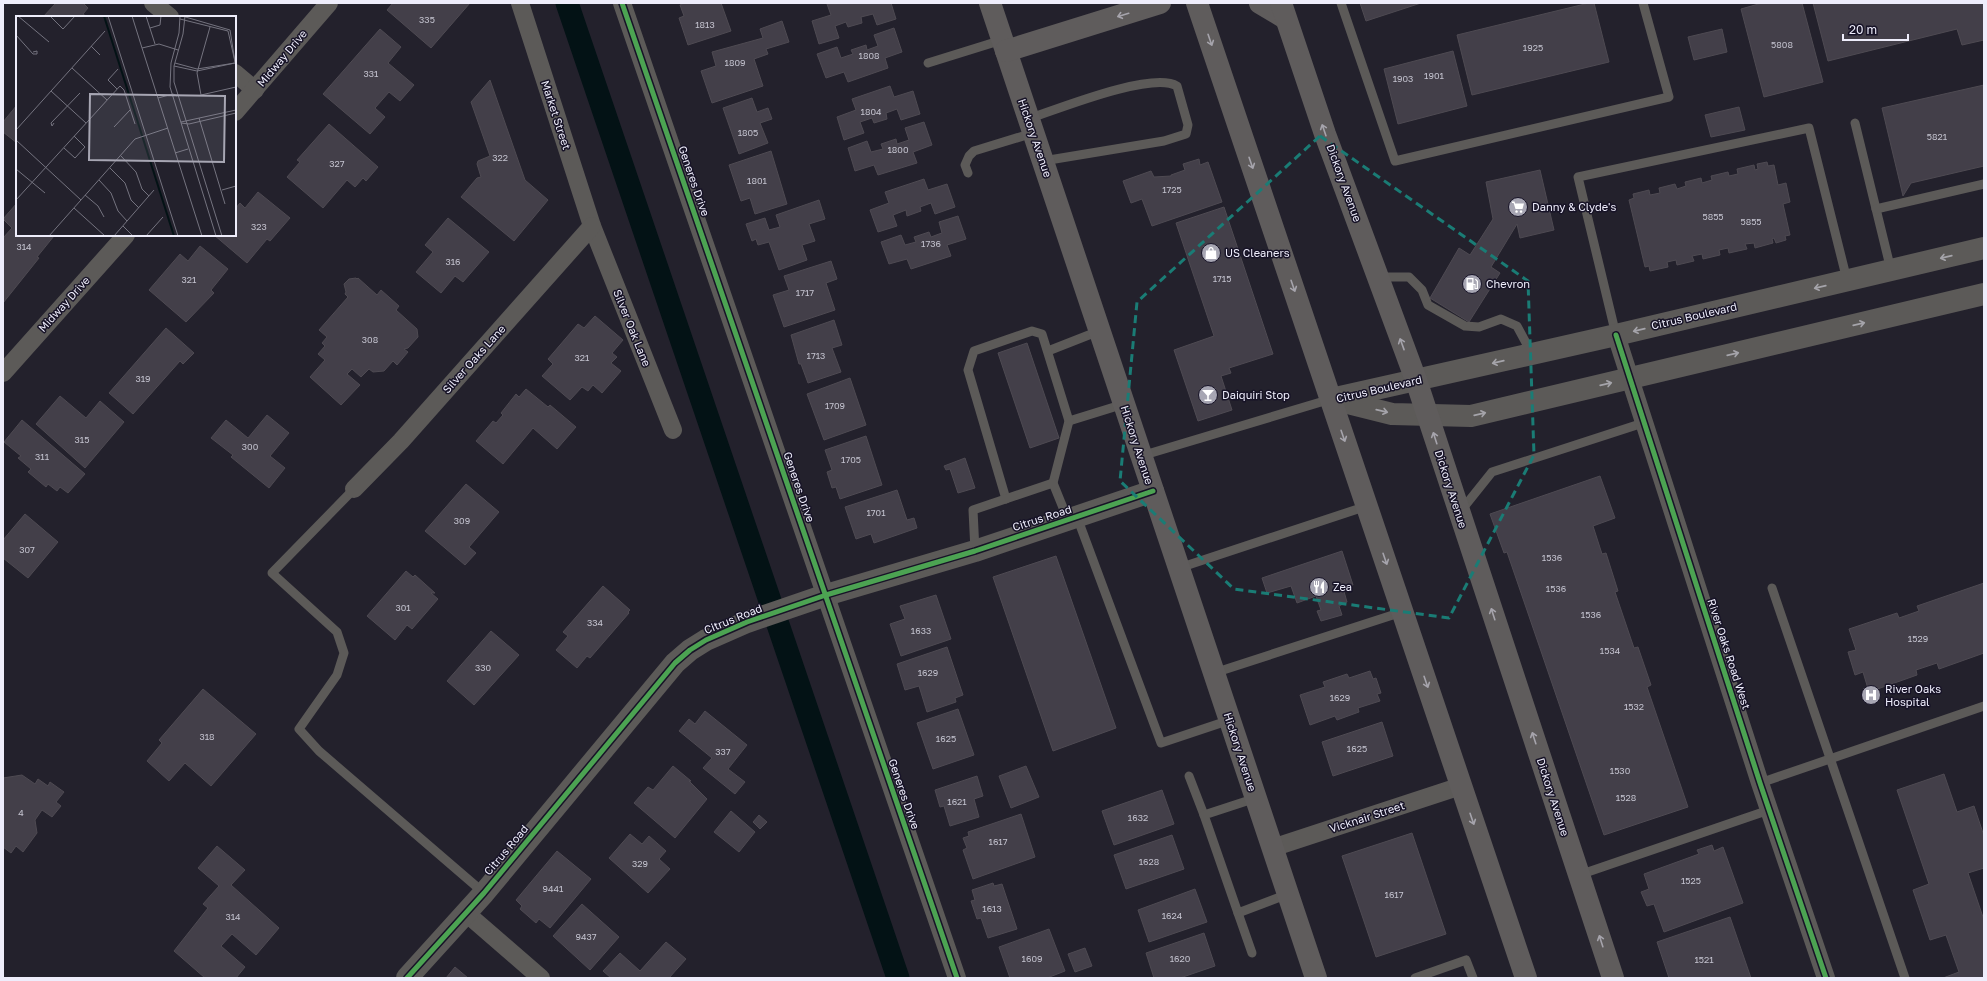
<svg xmlns="http://www.w3.org/2000/svg" width="1987" height="981" viewBox="0 0 1987 981" font-family="'Golos Text',sans-serif">
<style>
.lines{fill:none;stroke-linecap:round;stroke-linejoin:round}
.canal{stroke:#031215;stroke-width:23}
.building{fill:#433f49;stroke:#4e4a52}
.service{stroke:#5c5a58;stroke-width:9}
.minor{stroke:#5c5a58;stroke-width:18}
.tertiary{stroke:#5c5a58;stroke-width:22}
.secondary{stroke:#5f5c5c;stroke-width:22}
.cycleway-casing{stroke:#171327;stroke-width:8}
.cycleway{stroke:#4ca352;stroke-width:5}
.oneway{stroke:#a6a4ac}
.oneway2{stroke:#a5a4aa}
.marked{fill:none;stroke:#1a7c75;stroke-width:3;stroke-dasharray:8 5;stroke-linejoin:round}
.labels{text-anchor:middle;stroke-width:3;stroke-linejoin:round;paint-order:stroke}
.number-label{font-size:9px;fill:#c3c2ce}
.street-label{font-size:11px;fill:#eeedfb;stroke:#171327}
.poi-label{font-size:11px;fill:#eeedfb;stroke:#171327;text-anchor:start}
.inset-river{fill:none;stroke:#031215;stroke-width:2}
.inset-road{fill:none;stroke:#74737f;stroke-width:1}
.view{fill:#a7a6b3;fill-opacity:0.15;stroke:#a7a6b3;stroke-width:2}
.inset-edge{fill:none;stroke:#eeedfb;stroke-width:2}
</style>
<rect width="100%" height="100%" fill="#23212c"/>
<g class="lines">
<!-- canal -->
<path class="canal" d="M567,3L898,978"/>
</g>
<!-- building -->
<g class="building">
<path d="M56,3H83L88,8L83,14L87,17H43Z"/>
<path d="M393,3H470L431,48L387,10Z"/>
<path d="M721,3L731,31L688,45L679,18L684,16L680,5L684,3Z"/>
<path d="M891,3L896,19L877,25L873,14L861,17L862,23L848,27L846,22L835,26L839,38L819,44L812,21L831,15L827,4Z"/>
<path d="M1360,3H1421L1366,21Z"/>
<path d="M1589,3H1594L1609,62L1472,95L1457,35Z"/>
<path d="M1762,3H1802L1823,82L1764,97L1741,9Z"/>
<path d="M1813,3H1984V40L1962,45L1957,29L1828,61Z"/>
<path d="M782,21L789,42L766,49L768,54L754,59L763,86L712,103L701,71L716,66L712,52L763,38L760,29Z"/>
<path d="M894,28L902,52L885,58L888,68L848,82L844,72L826,78L817,54L837,47L841,58L853,54L851,50L866,45L867,50L878,46L874,35Z"/>
<path d="M380,29L401,47L388,63L414,85L400,101L389,92L375,108L385,117L370,134L323,94Z"/>
<path d="M1722,29L1727,52L1694,60L1688,37Z"/>
<path d="M1453,51L1467,106L1398,124L1384,69Z"/>
<path d="M490,80L525,180L548,200L514,241L461,197L477,178L481,177L477,164L478,161L490,156L471,102Z"/>
<path d="M1984,85V166L1911,183L1903,196L1882,108Z"/>
<path d="M890,86L894,97L913,91L920,114L901,120L897,109L886,113L887,119L874,123L872,118L860,122L864,133L844,140L837,117L856,110L852,99Z"/>
<path d="M752,98L757,112L768,108L772,119L760,123L768,143L739,154L723,108Z"/>
<path d="M17,105V143L3,132V122Z"/>
<path d="M1739,107L1745,130L1711,137L1705,115Z"/>
<path d="M924,122L932,145L913,152L917,163L878,175L874,165L855,171L848,148L867,141L871,152L883,149L881,144L896,139L897,144L909,140L905,128Z"/>
<path d="M329,124L378,167L366,181L363,178L355,187L347,180L323,208L287,177L300,162L297,160Z"/>
<path d="M771,151L787,204L755,214L750,198L741,201L729,165Z"/>
<path d="M1199,159L1200,165L1208,162L1222,202L1152,226L1142,199L1131,203L1123,181L1151,171L1154,177L1171,176V175L1185,170L1183,164Z"/>
<path d="M1767,162L1768,166L1774,165L1778,185L1786,183L1790,202L1783,204L1790,235L1785,236L1786,240L1776,243L1774,238L1772,239L1773,243L1755,248L1754,243L1745,244L1747,249L1729,253L1728,248L1719,250L1720,255L1703,259L1702,254L1692,256L1694,261L1677,265L1676,260L1667,262L1668,267L1650,271L1649,266L1645,267L1629,200L1634,198L1633,194L1649,190L1650,195L1660,193L1659,188L1675,184L1677,189L1686,186L1685,182L1701,178L1702,183L1712,180L1711,176L1728,172L1729,176L1738,174L1737,169L1754,165L1755,170L1758,169L1757,164Z"/>
<path d="M1540,170L1554,230L1520,238L1517,224L1491,267L1500,273L1469,322L1430,298L1459,248L1470,255L1493,219L1486,182Z"/>
<path d="M924,179L928,190L947,184L955,207L935,214L931,203L920,207L921,211L907,216L906,210L893,215L897,226L878,232L870,210L889,203L885,192Z"/>
<path d="M258,192L290,218L270,241L267,239L247,263L214,235H235V209L240,203L245,208Z"/>
<path d="M819,200L825,219L809,224L815,241L802,245L807,260L779,270L769,242L758,245L756,239L752,241L746,224L765,218L769,230L780,227L776,215Z"/>
<path d="M17,203V235L54,236L37,257L39,258L3,303V238L12,228L3,219Z"/>
<path d="M1224,207L1273,354L1229,368L1231,373L1221,376L1232,410L1198,421L1174,350L1214,336L1176,223Z"/>
<path d="M958,216L966,239L947,245L951,256L911,269L907,259L889,264L881,242L901,235L905,245L916,242L914,237L929,232L931,237L939,234L942,233L939,222Z"/>
<path d="M448,218L489,252L463,282L455,276L441,293L416,272L433,252L425,245Z"/>
<path d="M200,246L228,269L211,290L214,293L186,322L149,290L180,254L188,261Z"/>
<path d="M831,261L837,279L826,283L835,310L784,327L773,295L789,290L784,276Z"/>
<path d="M356,278L357,279L358,278L377,295L381,290L399,306L396,310L417,329L418,337L408,348L404,349L408,352L397,365L393,361L384,371L373,372L369,369L361,377L352,369L347,374L360,385L341,405L310,377L325,360L318,354L325,346L322,343L327,337L319,330L348,297L345,294L346,292L344,284L349,279Z"/>
<path d="M595,316L623,340L612,353L617,357L611,363L621,371L602,393L593,385L588,391L582,387L570,400L542,376L553,364L548,359L578,324L584,328Z"/>
<path d="M834,320L842,345L832,348L841,372L808,383L801,364H799L791,335Z"/>
<path d="M166,328L194,353L183,364L180,361L133,414L109,393Z"/>
<path d="M1027,343L1059,438L1030,448L998,353Z"/>
<path d="M850,378L866,425L824,440L807,394Z"/>
<path d="M526,389L548,407L550,405L576,427L557,449L533,428L503,464L476,441L493,421L496,423L503,415L501,413L516,394L519,397Z"/>
<path d="M60,396L86,418L100,401L124,422L85,468L36,424Z"/>
<path d="M267,415L289,433L270,456L285,468L269,488L231,457L233,455L211,438L226,420L248,438Z"/>
<path d="M22,420L85,474L68,493L60,487L57,491L48,484L46,487L28,472L31,469L18,458L21,456L4,442Z"/>
<path d="M866,436L882,485L840,499L836,487L832,488L827,472L832,470L825,450Z"/>
<path d="M965,458L975,488L958,493L950,469L946,470L944,466Z"/>
<path d="M1600,476L1615,518L1593,526L1602,554L1606,553L1618,591L1615,592L1634,648L1638,647L1651,685L1647,687L1688,807L1604,835L1507,552L1504,553L1490,514Z"/>
<path d="M466,484L499,512L469,547L476,553L465,565L425,531Z"/>
<path d="M897,490L907,520L914,518L917,528L874,543L871,534L856,539L845,507Z"/>
<path d="M25,514L58,542L28,578L3,558V540Z"/>
<path d="M1342,551L1353,585L1343,588L1347,602L1339,606L1342,615L1321,621L1317,611L1321,610L1316,596L1297,603L1291,586L1267,593L1262,578Z"/>
<path d="M1056,556L1116,728L1053,751L993,577Z"/>
<path d="M406,571L413,577L415,575L435,593H431L438,599L412,629L407,625L395,640L367,616Z"/>
<path d="M1984,583V653L1939,669L1937,663L1916,670L1917,675L1869,692L1863,672L1855,675L1848,652L1856,650L1849,629L1897,613L1899,618L1919,611L1917,606Z"/>
<path d="M603,586L630,610L628,612L629,613L590,658L587,656L577,668L556,650L568,636L563,632Z"/>
<path d="M936,595L951,639L901,656L890,624L905,619L900,606Z"/>
<path d="M491,631L519,655L474,705L447,681Z"/>
<path d="M947,647L963,695L955,698L956,702L927,712L919,686L905,690L897,664Z"/>
<path d="M1370,671L1373,679L1376,678L1381,693L1377,694L1380,701L1358,708L1359,712L1337,720L1335,716L1310,725L1300,695L1325,687L1323,682L1347,674L1349,678Z"/>
<path d="M203,689L256,734L211,786L185,763L169,781L147,761L162,743L159,740Z"/>
<path d="M958,709L974,755L933,769L917,723Z"/>
<path d="M705,711L747,745L728,769L745,782L735,794L703,768L712,758L679,731L689,719L695,724Z"/>
<path d="M1382,722L1393,756L1333,776L1322,742Z"/>
<path d="M673,766L691,781H689L707,799L675,838L634,803L648,787L653,790Z"/>
<path d="M1026,766L1039,797L1011,808L999,776Z"/>
<path d="M1944,774L1957,812L1974,806L1984,836V868L1968,873L1984,920V978H1943L1959,972L1946,935L1930,940L1913,890L1929,884L1897,790Z"/>
<path d="M22,775L35,784L38,779L48,786L50,782L64,792L56,802L61,806L52,817L42,810L35,820L37,833L23,852L16,846L11,853L3,847V778Z"/>
<path d="M977,776L983,796L974,799L979,817L950,826L944,806L940,807L935,790Z"/>
<path d="M1162,790L1174,824L1114,845L1102,811Z"/>
<path d="M731,811L755,832L739,852L714,832Z"/>
<path d="M1021,814L1035,857L973,879L963,850L967,848L963,838L969,836L968,832Z"/>
<path d="M759,815L767,822L760,829L753,822Z"/>
<path d="M1412,833L1446,934L1376,957L1342,856Z"/>
<path d="M630,834L642,844L649,836L666,851L659,859L670,869L648,893L609,858Z"/>
<path d="M1172,835L1184,869L1126,889L1114,855Z"/>
<path d="M1712,845L1714,851L1723,847L1743,903L1664,932L1654,904L1647,906L1641,892L1649,889L1644,874L1699,854L1697,850Z"/>
<path d="M217,846L245,870L231,885L279,928L256,955L232,934L221,946L245,967L236,978H205L174,951L208,908L203,904L219,886L198,868Z"/>
<path d="M557,851L591,879L550,928L539,919L536,923L520,909L522,906L516,900Z"/>
<path d="M993,883L994,886L1002,884L1017,929L988,938L981,918L977,919L971,901L975,900L972,890Z"/>
<path d="M1195,889L1207,922L1149,942L1138,910Z"/>
<path d="M582,904L619,937L590,970L553,936Z"/>
<path d="M1730,917L1751,978H1669L1657,942Z"/>
<path d="M1049,929L1065,971L1047,978H1010L999,947Z"/>
<path d="M1204,933L1215,966L1180,978H1154L1146,953Z"/>
<path d="M666,942L686,959L669,978H611L603,971L620,953L640,971Z"/>
<path d="M1085,948L1092,966L1075,972L1068,954Z"/>
<path d="M455,967L468,978H446Z"/>
</g>
<g class="lines">
<!-- service -->
<g class="service">
<path d="M1341,3L1395,161L1669,97L1643,3"/>
<path d="M928,63L1002,40"/>
<path d="M1028,119C1058,109 1152,71 1177,86L1188,125L1186,134L1164,141L1043,161"/>
<path d="M1855,123L1891,270"/>
<path d="M968,173L965,165L969,156L974,151L1033,133"/>
<path d="M1876,209L1984,184"/>
<path d="M1378,277H1409L1422,290L1428,305L1465,326L1479,327L1501,319L1517,326L1532,354"/>
<path d="M1616,335L1578,177L1809,128L1847,280"/>
<path d="M1048,351L1099,331"/>
<path d="M1069,421L1124,404"/>
<path d="M1141,456L1331,399"/>
<path d="M354,489L272,573L337,632L344,653L337,675L299,729L319,751L484,893"/>
<path d="M1006,499L968,370L974,351L1032,331L1042,334L1069,421L1053,483"/>
<path d="M1460,512L1492,472L1643,423"/>
<path d="M1077,517L1161,743L1230,720"/>
<path d="M975,551L973,510L1053,483L1068,520"/>
<path d="M1179,568L1367,506"/>
<path d="M1772,588L1905,978"/>
<path d="M1214,673L1402,612"/>
<path d="M1189,776L1204,815"/>
<path d="M1760,783L1984,706"/>
<path d="M1256,798L1204,815L1238,913L1288,894"/>
<path d="M1579,875L1769,810"/>
<path d="M1238,913L1252,953"/>
<path d="M1415,978L1466,960L1473,978"/>
</g>
<!-- minor -->
<g class="minor">
<path d="M153,3L170,17"/>
<path d="M520,3L592,226L673,430"/>
<path d="M622,3L957,978"/>
<path d="M235,73L255,90"/>
<path d="M235,112L329,3"/>
<path d="M1616,335L1760,783L1826,978"/>
<path d="M3,373L126,235"/>
<path d="M354,489L401,441L592,226"/>
<path d="M1272,848L1461,786"/>
<path d="M466,913L541,978"/>
</g>
<!-- tertiary -->
<g class="tertiary">
<path d="M1331,399L1616,335L1984,248"/>
<path d="M1336,400L1392,414L1471,416L1984,294"/>
<path d="M407,978L484,893L675,663L690,650L706,640L747,622L826,595L975,551L1153,491"/>
</g>
<!-- secondary -->
<g class="secondary">
<path d="M990,3L1316,978"/>
<path d="M1197,3L1526,978"/>
<path d="M1260,3L1285,18"/>
<path d="M1281,3L1325,134L1416,380L1613,978"/>
<path d="M1006,51L1160,3"/>
</g>
<!-- cycleway casing -->
<g class="cycleway-casing">
<g id="cycleway">
<path d="M622,3L957,978"/>
<path d="M1616,335L1760,783L1826,978"/>
<path d="M407,978L484,893L675,663L690,650L706,640L747,622L826,595L975,551L1153,491"/>
</g>
</g>
<!-- cycleway -->
<use href="#cycleway" class="cycleway"/>
</g>
<!-- one-way arrows -->
<defs><path id="oneway-shaft" d="M-6 0H5M1.5-3L5.5 0L1.5 3" fill="none" stroke-width="1.6" stroke-linecap="round" stroke-linejoin="round"/></defs>
<g class="oneway">
<use href="#oneway-shaft" transform="translate(1123 15) rotate(163)"/>
<use href="#oneway-shaft" transform="translate(1210 40) rotate(71)"/>
<use href="#oneway-shaft" transform="translate(1324 130) rotate(-109)"/>
<use href="#oneway-shaft" transform="translate(1251 163) rotate(71)"/>
<use href="#oneway-shaft" transform="translate(1293 286) rotate(71)"/>
<use href="#oneway-shaft" transform="translate(1402 344) rotate(-110)"/>
<use href="#oneway-shaft" transform="translate(1343 436) rotate(71)"/>
<use href="#oneway-shaft" transform="translate(1435 438) rotate(-108)"/>
<use href="#oneway-shaft" transform="translate(1385 559) rotate(71)"/>
<use href="#oneway-shaft" transform="translate(1493 614) rotate(-108)"/>
<use href="#oneway-shaft" transform="translate(1426 682) rotate(71)"/>
<use href="#oneway-shaft" transform="translate(1534 738) rotate(-108)"/>
<use href="#oneway-shaft" transform="translate(1472 819) rotate(71)"/>
<use href="#oneway-shaft" transform="translate(1601 941) rotate(-108)"/>
</g>
<g class="oneway2">
<use href="#oneway-shaft" transform="translate(1946 257) rotate(167)"/>
<use href="#oneway-shaft" transform="translate(1820 287) rotate(167)"/>
<use href="#oneway-shaft" transform="translate(1859 324) rotate(-13)"/>
<use href="#oneway-shaft" transform="translate(1639 330) rotate(167)"/>
<use href="#oneway-shaft" transform="translate(1733 354) rotate(-13)"/>
<use href="#oneway-shaft" transform="translate(1498 362) rotate(167)"/>
<use href="#oneway-shaft" transform="translate(1606 384) rotate(-13)"/>
<use href="#oneway-shaft" transform="translate(1382 411) rotate(13)"/>
<use href="#oneway-shaft" transform="translate(1480 414) rotate(-13)"/>
</g>
<!-- marked area -->
<path class="marked" d="M1320,136L1528,281L1534,455L1449,618L1234,589L1120,481L1137,302Z"/>
<!-- icons -->
<defs>
<g id="supermarket-disc" transform="scale(1)"><circle r="9.5" fill="#a7a6b3" stroke="#171327"/><path d="M-6-5.5h2.5l.6 2H6L4.5 2H-2.5L-4.4-4H-6ZM-1.5 3.2a1.3 1.3 0 1 0 .1 0ZM3 3.2a1.3 1.3 0 1 0 .1 0Z" fill="#fff"/></g>
<g id="shop-disc" transform="scale(1)"><circle r="9.5" fill="#a7a6b3" stroke="#171327"/><path d="M-5-2.5h2.3a2.7 3.5 0 0 1 5.4 0H5L5.5 6h-11ZM-1.5-2.5h3a1.5 2.3 0 0 0-3 0Z" fill="#fff"/></g>
<g id="fuel-disc" transform="scale(1)"><circle r="9.5" fill="#a7a6b3" stroke="#171327"/><path d="M-5.5-6h7V0h2V4h1.3V-2.5L3-4.5l.8-.8L6-3V5H2.5V1h-1V6h-7ZM-4.2-4.7v3.2H.2V-4.7Z" fill="#fff"/></g>
<g id="bar-disc" transform="scale(1)"><circle r="9.5" fill="#a7a6b3" stroke="#171327"/><path d="M-6-5H6L.8 .8V4.5H3.5V6h-7V4.5H-.8V.8Z" fill="#fff"/></g>
<g id="restaurant-disc" transform="scale(1)"><circle r="9.5" fill="#a7a6b3" stroke="#171327"/><path d="M-5-6h1v4h1v-4h1v4h1v-4h1v5L-1.5 .5V6h-2V.5L-5-1ZM5-6V6H3V1.5H1.5Q1.5-4 5-6Z" fill="#fff"/></g>
<g id="hospital-disc" transform="scale(1)"><circle r="9.5" fill="#a7a6b3" stroke="#171327"/><path d="M-5-5h3v3.5h4V-5h3V5h-3V1.5h-4V5h-3Z" fill="#fff"/></g>
</defs>
<g fill-rule="evenodd">
<use href="#supermarket-disc" x="1518" y="207"/>
<use href="#shop-disc" x="1211" y="253"/>
<use href="#fuel-disc" x="1472" y="284"/>
<use href="#bar-disc" x="1208" y="395"/>
<use href="#restaurant-disc" x="1319" y="587"/>
<use href="#hospital-disc" x="1871" y="695"/>
</g>
<g class="labels">
<!-- number labels -->
<g class="number-label">
<text x="427" y="23">335</text>
<text x="705" y="28">1813</text>
<text x="1782" y="48">5808</text>
<text x="1533" y="51">1925</text>
<text x="869" y="59">1808</text>
<text x="735" y="66">1809</text>
<text x="371" y="77">331</text>
<text x="1434" y="79">1901</text>
<text x="1403" y="82">1903</text>
<text x="871" y="115">1804</text>
<text x="748" y="136">1805</text>
<text x="1937" y="140">5821</text>
<text x="898" y="153">1800</text>
<text x="500" y="161">322</text>
<text x="337" y="167">327</text>
<text x="757" y="184">1801</text>
<text x="1172" y="193">1725</text>
<text x="1713" y="220">5855</text>
<text x="1751" y="225">5855</text>
<text x="259" y="230">323</text>
<text x="931" y="247">1736</text>
<text x="24" y="250">314</text>
<text x="453" y="265">316</text>
<text x="1222" y="282">1715</text>
<text x="189" y="283">321</text>
<text x="805" y="296">1717</text>
<text x="370" y="343">308</text>
<text x="816" y="359">1713</text>
<text x="582" y="361">321</text>
<text x="143" y="382">319</text>
<text x="835" y="409">1709</text>
<text x="82" y="443">315</text>
<text x="250" y="450">300</text>
<text x="42" y="460">311</text>
<text x="851" y="463">1705</text>
<text x="876" y="516">1701</text>
<text x="462" y="524">309</text>
<text x="27" y="553">307</text>
<text x="1552" y="561">1536</text>
<text x="1556" y="592">1536</text>
<text x="403" y="611">301</text>
<text x="1591" y="618">1536</text>
<text x="595" y="626">334</text>
<text x="921" y="634">1633</text>
<text x="1918" y="642">1529</text>
<text x="1610" y="654">1534</text>
<text x="483" y="671">330</text>
<text x="928" y="676">1629</text>
<text x="1340" y="701">1629</text>
<text x="1634" y="710">1532</text>
<text x="207" y="740">318</text>
<text x="946" y="742">1625</text>
<text x="1357" y="752">1625</text>
<text x="723" y="755">337</text>
<text x="1620" y="774">1530</text>
<text x="1626" y="801">1528</text>
<text x="957" y="805">1621</text>
<text x="21" y="816">4</text>
<text x="1138" y="821">1632</text>
<text x="998" y="845">1617</text>
<text x="1149" y="865">1628</text>
<text x="640" y="867">329</text>
<text x="1691" y="884">1525</text>
<text x="553" y="892">9441</text>
<text x="1394" y="898">1617</text>
<text x="992" y="912">1613</text>
<text x="1172" y="919">1624</text>
<text x="233" y="920">314</text>
<text x="586" y="940">9437</text>
<text x="1032" y="962">1609</text>
<text x="1180" y="962">1620</text>
<text x="1704" y="963">1521</text>
</g>
<!-- street labels -->
<g class="street-label">
<text transform="translate(282 58) rotate(-50)" y="4">Midway Drive</text>
<text transform="translate(556 115) rotate(72)" y="4">Market Street</text>
<text transform="translate(1035 138) rotate(71)" y="4">Hickory Avenue</text>
<text transform="translate(694 181) rotate(71)" y="4">Generes Drive</text>
<text transform="translate(1344 183) rotate(70)" y="4">Dickory Avenue</text>
<text transform="translate(64 304) rotate(-48)" y="4">Midway Drive</text>
<text transform="translate(1694 316) rotate(-13)" y="4">Citrus Boulevard</text>
<text transform="translate(632 328) rotate(68)" y="4">Silver Oak Lane</text>
<text transform="translate(474 359) rotate(-48)" y="4">Silver Oaks Lane</text>
<text transform="translate(1379 389) rotate(-13)" y="4">Citrus Boulevard</text>
<text transform="translate(1137 445) rotate(72)" y="4">Hickory Avenue</text>
<text transform="translate(799 487) rotate(71)" y="4">Generes Drive</text>
<text transform="translate(1451 489) rotate(72)" y="4">Dickory Avenue</text>
<text transform="translate(1042 518) rotate(-18)" y="4">Citrus Road</text>
<text transform="translate(733 619) rotate(-22)" y="4">Citrus Road</text>
<text transform="translate(1729 654) rotate(72)" y="4">River Oaks Road West</text>
<text transform="translate(1240 752) rotate(72)" y="4">Hickory Avenue</text>
<text transform="translate(904 794) rotate(71)" y="4">Generes Drive</text>
<text transform="translate(1553 797) rotate(72)" y="4">Dickory Avenue</text>
<text transform="translate(1367 817) rotate(-18)" y="4">Vicknair Street</text>
<text transform="translate(506 850) rotate(-50)" y="4">Citrus Road</text>
</g>
<!-- poi labels -->
<g class="poi-label">
<text x="1532" y="211">Danny &amp; Clyde's</text>
<text x="1225" y="257">US Cleaners</text>
<text x="1486" y="288">Chevron</text>
<text x="1222" y="399">Daiquiri Stop</text>
<text x="1333" y="591">Zea</text>
<text x="1885" y="693">River Oaks<tspan x="1885" dy="13">Hospital</tspan></text>
</g>
</g>
<!-- overview -->
<g transform="translate(16 16)">
<rect width="220" height="220" fill="#23212c"/>
<path class="inset-river" d="M88,0L158,220"/>
<path class="inset-road" d="M2,0L33,26M34,0L47,13L59,0M92,0L162,220M116,0L126,32M130,0L139,28M164,0L163,17L155,47L154,71L200,220M166,0L214,14L219,46M169,0L167,18L158,50V66L206,220M164,3L212,15L220,50M194,11L181,57L185,79L220,71M134,12L144,9L145,0M0,19L17,38H21V35L17,36M75,30L84,39M162,34L143,28L126,32L186,220M159,47L181,53L219,47M158,50L181,55L219,47M56,52L91,84M101,73L92,64L102,53M35,75L70,107M142,82L157,78L161,80M183,102L209,188M165,106L220,94M38,107L36,110L35,107L64,77M165,107L173,108L220,97M98,111L114,94M0,114L89,15M0,124L65,184M48,132L59,142L69,131L58,120M159,137L172,133M105,140L120,156L126,173L133,180M94,152L109,167L115,184L123,192M0,153L29,177M83,164L95,177L102,195L111,205M206,174L220,170M69,179L82,190L88,201M0,184L104,70L108,74L119,108M58,192L89,220M107,210L117,220M33,220L119,123L152,112M98,220L138,174M130,220L147,201"/>
<path class="view" d="M74,78L209,80L208,146L73,144Z"/>
<rect width="220" height="220" class="inset-edge"/>
</g>
<!-- border -->
<rect width="1987" height="981" fill="none" stroke="#eeedfb" stroke-width="8"/>
<!-- scale -->
<path d="M1843 34v6h65v-6" fill="none" stroke="#eeedfb" stroke-width="2"/>
<text x="1849" y="34" font-size="12" fill="#eeedfb" stroke="#171327" stroke-width="3" paint-order="stroke">20 m</text>
</svg>
